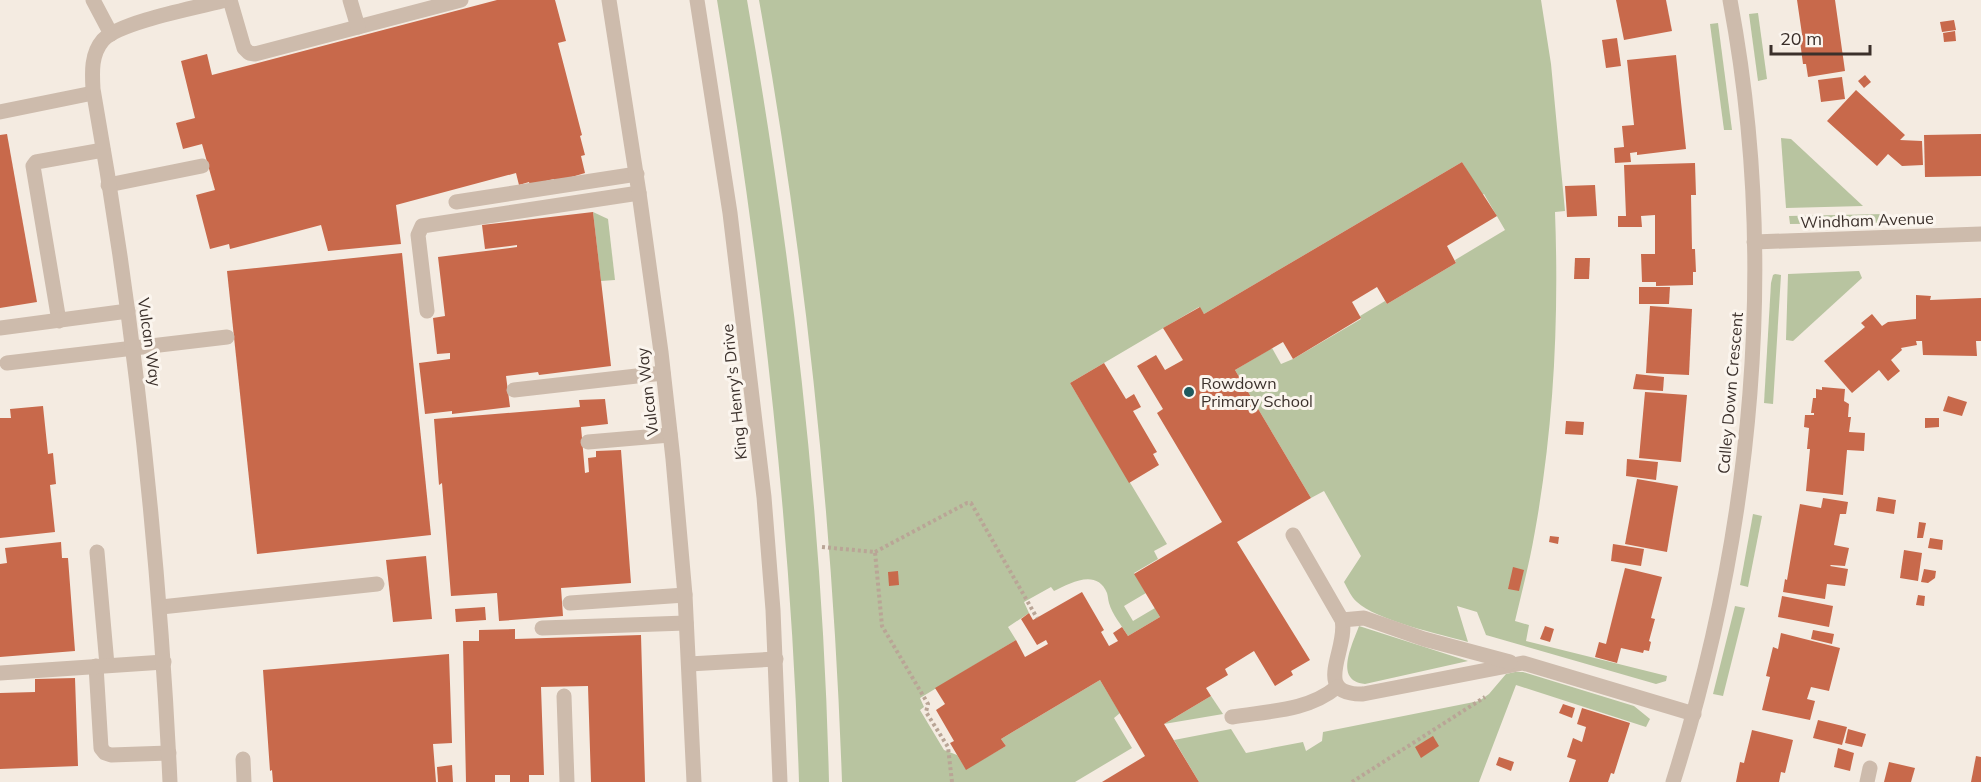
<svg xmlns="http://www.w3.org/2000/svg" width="1981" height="782" viewBox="0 0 1981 782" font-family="Mulish,sans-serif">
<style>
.green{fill:#b8c4a0}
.building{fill:#c8694b}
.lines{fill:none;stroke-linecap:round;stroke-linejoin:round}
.path{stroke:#b9a596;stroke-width:4;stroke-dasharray:3 3;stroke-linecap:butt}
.service{stroke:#cdbbac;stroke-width:15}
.minor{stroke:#cdbbac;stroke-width:15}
.tertiary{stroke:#cdbbac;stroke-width:15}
.poi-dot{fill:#1f5a5e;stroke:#fbf5ee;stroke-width:2}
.labels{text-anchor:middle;stroke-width:6;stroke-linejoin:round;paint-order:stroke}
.street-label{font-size:16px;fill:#3b302b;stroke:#fbf5ee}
.poi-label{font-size:16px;fill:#3b302b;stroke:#fbf5ee;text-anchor:start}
</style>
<rect width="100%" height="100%" fill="#f4ebe1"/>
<!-- green -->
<g class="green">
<path d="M717,0H747C792,258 823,520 829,782H799C791,520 760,259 717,0Z"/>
<path d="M759,0H1541L1551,64L1565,211L1555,212C1559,319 1554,426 1535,531C1530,561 1522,591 1515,621L1529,625L1526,641L1667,676L1666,681L1656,684L1486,635L1477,612L1457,606L1468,642C1443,635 1375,620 1357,602C1351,597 1348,589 1344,582L1361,556L1324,491L1311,498L1235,370L1272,348L1281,364L1293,359L1361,319L1360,316L1385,301L1387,304L1456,263L1455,260L1505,230L1484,194L1482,195L1462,162L1204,314L1199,307L1070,383L1167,544L1154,551L1158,559L1134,573L1146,593L1124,606L1133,621L1155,608L1160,617L1128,636C1122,626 1112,614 1109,603C1108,600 1108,596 1107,593C1097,568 1070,583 1054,591L1051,587L1024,602L1029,613L1008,627L1016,640L920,698L924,707L920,710L944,750L957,755L966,769L1006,746L1001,739L1100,680L1120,713L1114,718L1132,748L1075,782H842C833,520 805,258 759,0Z"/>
<path d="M1758,13L1767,79L1758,81L1749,14Z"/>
<path d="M1718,23L1732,130H1724L1710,24Z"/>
<path d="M1781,138L1791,139L1863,206L1786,208Z"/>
<path d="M593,212L608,219L615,280L601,281Z"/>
<path d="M1884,214V223L1790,224L1789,216Z"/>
<path d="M1859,271L1862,278L1793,341L1786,340L1788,274Z"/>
<path d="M1775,274L1781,275L1773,404L1764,403L1771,283L1773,275Z"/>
<path d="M1753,514L1762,516L1748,587L1740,585Z"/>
<path d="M1735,606L1745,608L1723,696L1713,694Z"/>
<path d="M1359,626L1468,661L1365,684C1333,681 1353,643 1359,626Z"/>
<path d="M1515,672H1523L1634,706L1650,719L1646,727L1516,685L1479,782H1199L1174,740L1231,729L1246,753L1303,742L1306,751L1322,741L1323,732L1479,701L1489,694L1506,674Z"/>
<path d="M1211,696L1223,714L1164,724Z"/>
</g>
<!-- building -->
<g class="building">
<path d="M497,0H555L566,41L558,43L582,135L580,136L585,155L581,156L585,173L555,182L554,179L530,185L529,182L519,185L516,173L396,205L401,244L328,251L321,225L230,249L229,244L210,249L196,195L215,190L202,144L183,149L176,123L195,118L181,61L207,54L212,75Z"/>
<path d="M1616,0H1666L1672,31L1624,40Z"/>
<path d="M1797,0H1835L1845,71L1808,77L1806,64H1803L1800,41H1803Z"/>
<path d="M1954,20L1956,30L1942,32L1940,22Z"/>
<path d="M1955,31L1956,41L1944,42L1943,33Z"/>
<path d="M1617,38L1621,66L1606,68L1602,40Z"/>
<path d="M1676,55L1686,149L1637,155V152L1630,153L1631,162L1615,163L1614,148L1624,147L1622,126L1634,125L1627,60Z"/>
<path d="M1865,75L1871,82L1864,88L1858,81Z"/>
<path d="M1842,77L1845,99L1821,102L1818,80Z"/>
<path d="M1856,90L1905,135L1900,140L1922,141L1923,165L1902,166L1888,154L1877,166L1827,121Z"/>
<path d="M7,134L37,302L0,308V135Z"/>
<path d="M1981,134V176L1925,177L1924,135Z"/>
<path d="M1462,162L1497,216L1447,246L1456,263L1387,304L1377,287L1352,302L1361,318L1293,359L1283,342L1235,370L1311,498L1237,542L1310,660L1291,671L1293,675L1275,686L1254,651L1225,669L1228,675L1206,688L1211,696L1164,724L1199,782H1102L1145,756L1100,680L1001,739L1006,746L966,770L950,743L954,741L936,710L945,704L935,688L1016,640L1025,657L1048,644L1046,640L1037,645L1021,619L1029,613L1033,620L1082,592L1104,630L1101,632L1109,646L1118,641L1113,633L1122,627L1128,636L1160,617L1134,574L1222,522L1157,413L1163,409L1137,366L1156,355L1165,370L1183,360L1163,328L1200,307L1204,314Z"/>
<path d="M1695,163L1696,195H1691L1692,249H1695L1696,272H1693V285L1656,286V282H1642L1641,254H1655V215L1641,216L1642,227H1618V216H1626L1624,165Z"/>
<path d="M1595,185L1597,216L1567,217L1565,186Z"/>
<path d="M593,212L611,366L539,375L538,372L506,376L510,407L452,414V411L425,414L419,363L450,359V353L437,354L433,318L445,316L438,257L517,247V245L485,249L482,225Z"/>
<path d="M402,253L431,535L257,554L227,271Z"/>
<path d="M1575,258H1590L1589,279H1574Z"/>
<path d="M1639,287H1670L1669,304H1639Z"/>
<path d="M1916,295L1931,296L1930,300L1981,298V341H1976L1977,356L1923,355L1922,341H1916L1917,345L1901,348L1902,350L1891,360L1900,371L1888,381L1879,370L1852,393L1824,361L1865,327L1861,323L1872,314L1882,326L1888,322L1916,319Z"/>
<path d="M1650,306L1692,309L1689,375L1646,373Z"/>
<path d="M1104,363L1126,399L1134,394L1141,407L1133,411L1157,452L1153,454L1159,465L1129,483L1070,383Z"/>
<path d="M1636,374L1664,377L1663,391L1633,389Z"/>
<path d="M1822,387L1845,389L1844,401L1849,404L1848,417H1851L1849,432L1865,433L1864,451L1847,450L1843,495L1806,491L1810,449H1807L1809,428L1804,427L1805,415H1814V413H1811L1813,398H1816V389L1822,390Z"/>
<path d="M1645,392L1687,395L1681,462L1639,458Z"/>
<path d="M1948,396L1967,402L1962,416L1943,411Z"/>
<path d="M605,399L608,424L581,427L585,473L589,472L588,458L596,457V451L621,450L631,583L561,588L563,616L499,621L497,593L451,596L442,483L439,485L434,419L580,407L579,400Z"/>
<path d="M43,406L48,454L53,453L56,484L50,485L55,532L0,538V418H11L10,409Z"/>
<path d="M1925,418H1939V427L1925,428Z"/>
<path d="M1566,421L1584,422L1583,435L1565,434Z"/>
<path d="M1627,459L1658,462L1656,480L1626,476Z"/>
<path d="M1637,479L1678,486L1667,552L1625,544Z"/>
<path d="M1878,497L1896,500L1894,514L1876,511Z"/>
<path d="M1823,498L1848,502L1846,514H1840L1834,545L1849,548L1845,566L1831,565L1830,566L1848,569L1845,586L1827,584L1825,599L1783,592L1785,579L1787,580L1800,504L1821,508Z"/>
<path d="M1919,522L1926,523L1923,538H1917Z"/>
<path d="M1550,536L1559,537L1558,544L1549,542Z"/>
<path d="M1930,538L1943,540L1942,550L1928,548Z"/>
<path d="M61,542L62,558H68L75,651L0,657V564L7,563L5,548Z"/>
<path d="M1613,544L1644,549L1641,566L1611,561Z"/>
<path d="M1904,550L1922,553L1918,581L1900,578Z"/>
<path d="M426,556L432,619L393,622L386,560Z"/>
<path d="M1513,567L1524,570L1519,591L1508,589Z"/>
<path d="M1625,568L1662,577L1651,618L1655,619L1649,641L1651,642L1649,651L1644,650L1643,653L1621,648L1617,663L1595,657L1599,642L1606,644Z"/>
<path d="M1924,569L1936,571L1935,578L1928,583L1921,582Z"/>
<path d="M898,571L899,585L889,586L888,572Z"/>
<path d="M1918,595L1925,596L1924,606L1916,605Z"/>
<path d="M1782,596L1833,606L1829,627L1778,617Z"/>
<path d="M485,607L486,620L456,622L455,609Z"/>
<path d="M1545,626L1554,629L1550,642L1540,639Z"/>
<path d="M515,629V639L641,635L645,782H591L588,686L541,687L544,775H529V782H510V775H495V782H466L463,641H479V630Z"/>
<path d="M1813,630L1834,634L1832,644L1811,639Z"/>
<path d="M1781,633L1840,648L1829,691L1811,687L1807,699L1815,701L1810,720L1762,710L1770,677L1766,676L1773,647L1778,649Z"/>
<path d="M449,654L452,743L433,744L436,782H273L272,770L270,771L263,670Z"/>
<path d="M75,678L78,766L0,769V693L35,692V679Z"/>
<path d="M1563,704L1575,708L1572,718L1559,713Z"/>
<path d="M1582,708L1630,723L1614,774L1611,773L1608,782H1569L1576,760L1567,757L1573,738L1582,742L1586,727L1577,724Z"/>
<path d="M1818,720L1847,727L1842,745L1813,738Z"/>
<path d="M1848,729L1866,734L1862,747L1845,743Z"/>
<path d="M1752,730L1793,740L1785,773L1781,772L1779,782H1736L1740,762L1744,763Z"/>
<path d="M1433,736L1439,746L1421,758L1415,747Z"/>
<path d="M1838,748L1854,753L1850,771L1834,767Z"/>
<path d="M1976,756L1981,757V782H1971Z"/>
<path d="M1499,757L1514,762L1511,771L1496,765Z"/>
<path d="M1889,762L1915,768L1911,782H1884Z"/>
<path d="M452,765L453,782H438L437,767Z"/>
</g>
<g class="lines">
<!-- path -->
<g class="path">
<path d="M822,547L875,552L882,626L928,704L926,712L948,747L952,782"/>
<path d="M875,552L967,503H971L1037,618"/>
<path d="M1352,782L1485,697"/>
</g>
<!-- service -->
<g class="service">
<path d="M93,0L111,34"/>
<path d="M230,0L244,48L249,53L255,54L461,0"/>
<path d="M350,0L358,27"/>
<path d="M0,112L93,93"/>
<path d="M108,185L202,166"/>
<path d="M456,202L637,174"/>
<path d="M427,311L418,235L422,226L639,193"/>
<path d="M59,321L33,166L36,162L103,150"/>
<path d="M0,328L128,311"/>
<path d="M7,363L227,337"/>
<path d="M514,390L663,373"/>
<path d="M588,442L670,435"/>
<path d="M1293,535L1342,620C1349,649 1310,695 1363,694L1523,663L1694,714"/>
<path d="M97,552L107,665"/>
<path d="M570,603L685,595"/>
<path d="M161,607L377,584"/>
<path d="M1342,620L1364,618L1424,639L1510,662"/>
<path d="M542,628L686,623"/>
<path d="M96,666L101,748L105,753L111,755L169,753"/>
<path d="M0,673L164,662"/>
<path d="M564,696L567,782"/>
<path d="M1232,717C1269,711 1308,711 1337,687"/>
<path d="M243,759L244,782"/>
<path d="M1867,782L1870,768"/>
</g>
<!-- minor -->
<g class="minor">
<path d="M609,0L639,193L661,352L673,459L685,595L694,782"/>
<path d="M1754,242L1981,234"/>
<path d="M689,664L776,659"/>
<path d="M170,782C159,549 134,318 93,89C92,72 91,54 103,40C119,22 199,7 226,0"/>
<path d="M1673,782C1753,530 1779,260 1730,0"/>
</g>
<!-- tertiary -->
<path class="tertiary" d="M697,0L730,213L764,497L773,610L780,782"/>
</g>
<!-- markers -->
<circle class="poi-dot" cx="1189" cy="392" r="6"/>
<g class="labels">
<!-- street labels -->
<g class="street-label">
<text transform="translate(1867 220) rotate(-2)" y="6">Windham Avenue</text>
<text transform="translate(150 342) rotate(82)" y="6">Vulcan Way</text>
<text transform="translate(647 392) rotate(-97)" y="6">Vulcan Way</text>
<text transform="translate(734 392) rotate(-96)" y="6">King Henry's Drive</text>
<text transform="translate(1730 393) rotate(-85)" y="6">Calley Down Crescent</text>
</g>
<!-- poi labels -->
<g class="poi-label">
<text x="1201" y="389">Rowdown<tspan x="1201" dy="18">Primary School</tspan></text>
</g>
</g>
<!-- scale -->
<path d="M1771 45v9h99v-9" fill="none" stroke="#3b302b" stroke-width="3"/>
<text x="1780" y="45" font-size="18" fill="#3b302b" stroke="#fbf5ee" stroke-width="4.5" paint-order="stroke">20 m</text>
</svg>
